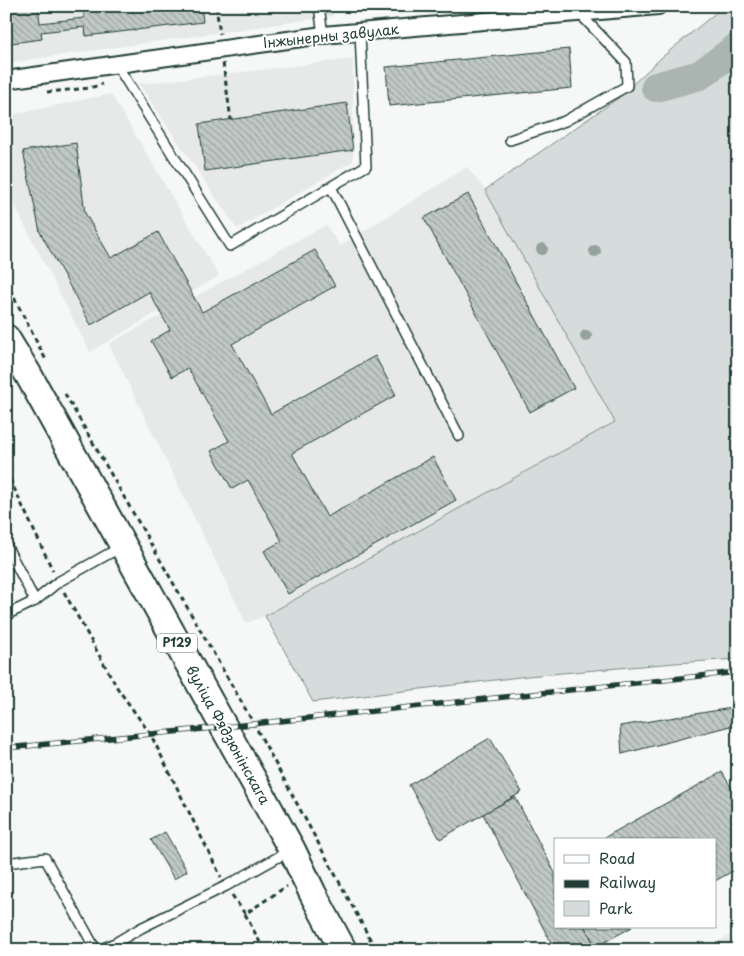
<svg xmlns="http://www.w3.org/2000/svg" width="744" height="956" viewBox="0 0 744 956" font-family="'Playpen Sans',sans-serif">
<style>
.built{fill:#e6e9e8}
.green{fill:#d6dcdb;stroke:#7a8c88}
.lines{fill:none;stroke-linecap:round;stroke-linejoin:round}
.river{stroke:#aab5b1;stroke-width:30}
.building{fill:url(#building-back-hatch);stroke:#1f3d34}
.lane-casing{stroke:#1f3d34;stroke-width:12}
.street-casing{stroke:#1f3d34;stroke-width:20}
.primary-casing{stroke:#1f3d34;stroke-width:30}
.path{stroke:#1f3d34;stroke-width:3;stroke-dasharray:5 4;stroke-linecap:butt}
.lane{stroke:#fff;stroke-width:9}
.street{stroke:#fff;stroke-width:16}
.primary{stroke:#fff;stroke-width:26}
.rail-casing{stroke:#1f3d34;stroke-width:5.5}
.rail{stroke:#fff;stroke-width:4;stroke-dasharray:11;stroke-linecap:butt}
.tree{fill:#94a29e}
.labels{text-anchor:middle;stroke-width:4;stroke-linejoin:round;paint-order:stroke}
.shield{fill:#fff;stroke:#627771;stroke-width:1}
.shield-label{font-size:12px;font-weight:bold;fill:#1f3d34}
.street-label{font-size:14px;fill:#1f3d34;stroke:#fff}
</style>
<defs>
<pattern id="building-back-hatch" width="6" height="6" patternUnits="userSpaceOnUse" patternTransform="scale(1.25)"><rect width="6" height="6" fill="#c0c9c6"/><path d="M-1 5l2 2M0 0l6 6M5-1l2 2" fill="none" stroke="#9ba4a2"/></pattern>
</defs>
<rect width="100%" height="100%" fill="#f6f7f7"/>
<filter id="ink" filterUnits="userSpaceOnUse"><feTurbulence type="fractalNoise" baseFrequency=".02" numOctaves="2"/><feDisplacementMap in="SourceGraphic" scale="10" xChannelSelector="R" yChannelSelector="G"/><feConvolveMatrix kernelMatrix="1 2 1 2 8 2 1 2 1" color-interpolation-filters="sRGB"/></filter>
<g filter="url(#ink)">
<!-- built -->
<g class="built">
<path d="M6,6H332L333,16L6,63Z"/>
<path d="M353,59V161L237,229L139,84Z"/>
<path d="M111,94L219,276L90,352L6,189V116Z"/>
<path d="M467,167L485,190L615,422L265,616L246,623L109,344L326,225L340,246Z"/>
<path d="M738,931V950H702Z"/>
</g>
<!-- green -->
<path class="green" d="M724,6H738V659L675,663L528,676L313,702L265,616L615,422L485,190L617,99L661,58Z"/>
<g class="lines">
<!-- river -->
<path class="river" d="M656,87L700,75L738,47"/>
</g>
<!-- building -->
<g class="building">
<path d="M7,6H38L40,23L84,18L83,6H201L203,22L86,36L85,27L41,32L42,39L11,43Z"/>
<path d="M569,49L572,88L389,106L386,67Z"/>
<path d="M347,103L353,150L205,171L199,124Z"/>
<path d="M76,143L85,213L111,258L158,232L202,312L315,250L335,286L232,344L271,414L375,356L396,395L292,453L327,517L433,457L456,500L288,594L264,551L282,541L248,480L232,489L211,451L229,441L188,368L172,377L151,341L170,330L149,292L91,325L40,232L23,151Z"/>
<path d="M468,194L574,388L530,412L424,218Z"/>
<path d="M738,707V724L622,754L620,726Z"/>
<path d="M490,738L522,792L440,839L409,785Z"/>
<path d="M722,772L738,799V868L715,881V840H600Z"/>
<path d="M515,797L555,873V927H585L597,950H555L483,814Z"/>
<path d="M165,832L187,871L174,879L151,840Z"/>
<path d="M585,927H632L596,947Z"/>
</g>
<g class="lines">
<!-- lane casing -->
<g class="lane-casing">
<g id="lane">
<path d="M319,6L323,35"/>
<path d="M116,64L230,246L366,166L360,32"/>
<path d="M510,140L565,121L627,86L626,62L579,13"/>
<path d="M331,187L459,436"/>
<path d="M6,545L35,601L58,582L121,547"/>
<path d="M6,615L35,601"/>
<path d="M6,863L45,858L96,950"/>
<path d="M99,950L117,942L141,928L226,886L289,851"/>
</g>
</g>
<!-- street casing -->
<g class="street-casing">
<path id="street" d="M6,80L323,35L658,6"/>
</g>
<!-- primary casing -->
<g class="primary-casing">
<path id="primary" d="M6,338L28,374L292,850L313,894L343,950"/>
</g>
<!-- path -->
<g class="path">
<path d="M216,6L220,34"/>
<path d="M223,63L231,120"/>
<path d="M47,92L90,88L102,84"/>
<path d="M6,282L46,360"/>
<path d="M65,394L254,724L376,950"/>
<path d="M6,471L53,571"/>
<path d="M64,592L118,689L151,735L221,877"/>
<path d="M232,895L245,914L287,886"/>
<path d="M245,914L264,950"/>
</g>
<!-- lane -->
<use href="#lane" class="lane"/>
<!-- street -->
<use href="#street" class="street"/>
<!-- primary -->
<use href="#primary" class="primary"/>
<!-- rail casing -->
<g class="rail-casing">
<path id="rail" d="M6,748L224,727L738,672"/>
</g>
<!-- rail -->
<use href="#rail" class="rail"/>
</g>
<!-- trees -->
<g class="tree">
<circle cx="542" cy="249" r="6"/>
<circle cx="595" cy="251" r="6"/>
<circle cx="586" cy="336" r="6"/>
</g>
</g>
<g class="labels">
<!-- shield labels -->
<rect class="shield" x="157" y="633.5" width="40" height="19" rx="4"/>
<g class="shield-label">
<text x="177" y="647">Р129</text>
</g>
<!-- street labels -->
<g class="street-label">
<text transform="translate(331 36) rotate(-6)" y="5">Інжынерны завулак</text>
<text transform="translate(228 735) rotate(61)" y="5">вуліца Фядзюнінскага</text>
</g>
</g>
<!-- margin -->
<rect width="744" height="956" fill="none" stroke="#fff" stroke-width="25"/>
<rect x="12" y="12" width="719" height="931" fill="none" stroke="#1f3d34" stroke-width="2" filter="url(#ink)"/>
<!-- legend -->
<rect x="554" y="838" width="162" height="90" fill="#ffffff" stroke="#a5b1ae"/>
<rect x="564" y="855" width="25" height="8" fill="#ffffff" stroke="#a5b1ae"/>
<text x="599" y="864" font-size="15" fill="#1f3d34">Road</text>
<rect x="564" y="880" width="25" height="8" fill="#1f3d34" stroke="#a5b1ae"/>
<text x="599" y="888" font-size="15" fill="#1f3d34">Railway</text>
<rect x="564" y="901" width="25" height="15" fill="#d6dcdb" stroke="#a5b1ae"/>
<text x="599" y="914" font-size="15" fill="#1f3d34">Park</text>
</svg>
